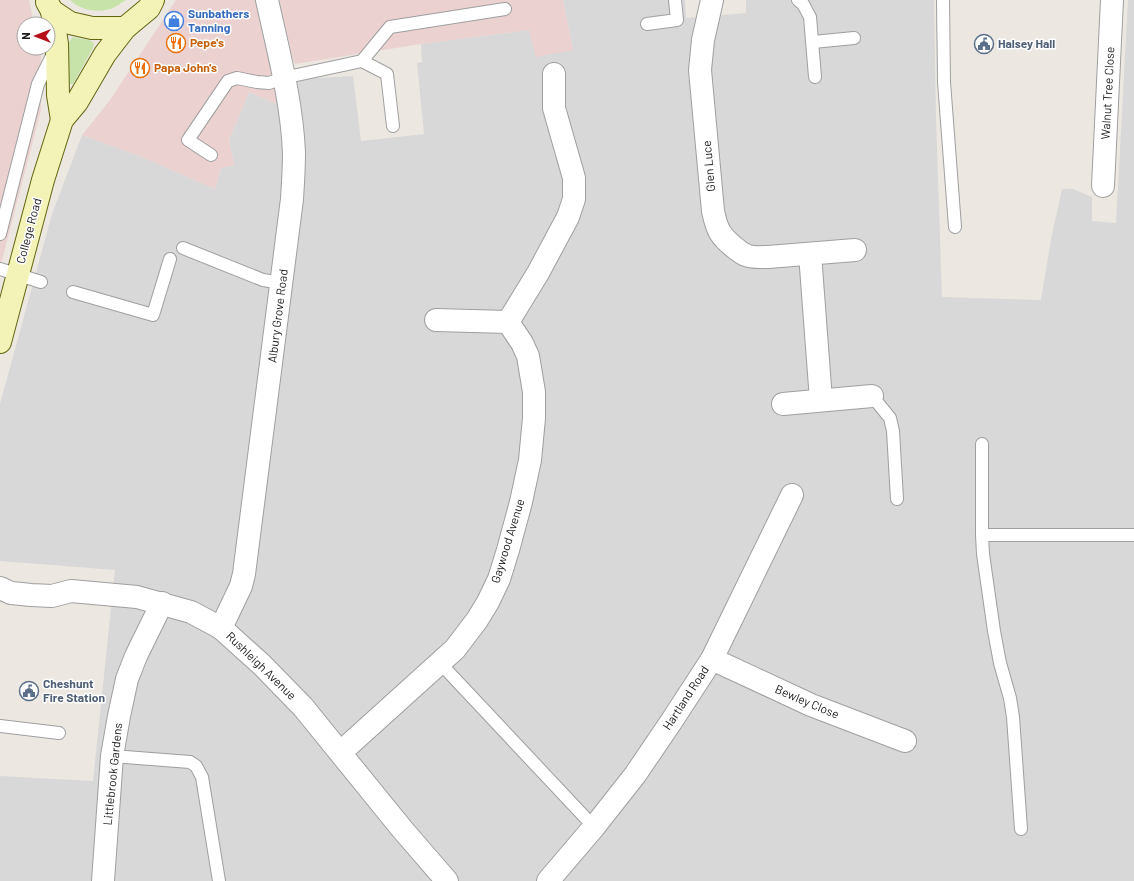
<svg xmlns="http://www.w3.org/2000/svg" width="1134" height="881" viewBox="0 0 1134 881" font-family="Barlow,sans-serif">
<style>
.residential{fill:#d9d8d8}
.commercial{fill:#ecd1d1}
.grass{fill:#c8e3aa}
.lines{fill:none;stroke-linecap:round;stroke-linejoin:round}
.lane-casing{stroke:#9f9f9f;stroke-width:14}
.street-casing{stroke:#9f9f9f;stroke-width:24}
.secondary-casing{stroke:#61660d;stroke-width:24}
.lane{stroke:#fff;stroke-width:12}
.street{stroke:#fff;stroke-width:22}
.secondary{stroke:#f3f3b7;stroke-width:22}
.labels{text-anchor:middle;stroke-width:3;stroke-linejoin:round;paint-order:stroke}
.shop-label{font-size:12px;font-weight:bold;fill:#366cbe;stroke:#fff;text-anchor:start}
.food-label{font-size:12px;font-weight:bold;fill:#c56008;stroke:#fff;text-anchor:start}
.service-label{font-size:12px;font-weight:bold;fill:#4e5e75;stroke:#fff;text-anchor:start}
.street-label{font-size:12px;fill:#1b1b1b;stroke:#fff}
</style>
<rect width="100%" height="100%" fill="#ece8e1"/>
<!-- residential -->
<path class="residential" d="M563,0H685L686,18L746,13V0H934L936,118L942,297L1041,300L1051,239L1062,189H1073L1092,197V221L1116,223L1128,0H1134V881H0V776L93,781L115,570L0,561V404L52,214L82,135L142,157L215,189L221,168L234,165L229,140L249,92L277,104L298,99L296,79L353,76L361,141L424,134L417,63L422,62L421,44L529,30L573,50Z"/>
<!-- commercial -->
<g class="commercial">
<path d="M0,0H29L34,24H24V48H40L41,49V110L0,268Z"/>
<path d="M176,0H257L270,56L277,104L249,92L229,140L234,165L221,168L215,189L142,157L82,135L110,100Z"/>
<path d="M278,0H563L573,50L536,57L529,30L421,44L295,64L283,34Z"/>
</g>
<!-- grass -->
<g class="grass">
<path d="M70,0H126C122,2 119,5 115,7C101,14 81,11 70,0Z"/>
<path d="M73,37L89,40L94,43L93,48L73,84H67L69,42Z"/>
</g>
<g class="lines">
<!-- lane casing -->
<g class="lane-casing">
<g id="lane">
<path d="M798,0L803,4L810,17L815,77"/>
<path d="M943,0L944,82L955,227"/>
<path d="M647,24L677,20L675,0"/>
<path d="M813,42L854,38"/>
<path d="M362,61L387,74L393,126"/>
<path d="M211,155L188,140L228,81L237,78L257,82L269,83L283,78L362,61L390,27L505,9"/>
<path d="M0,234L38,84L53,54"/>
<path d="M183,248L263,280L282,283"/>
<path d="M0,269L41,282"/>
<path d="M73,292L153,315L170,259"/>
<path d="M872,396L890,418L893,431L897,499"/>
<path d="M982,444V535L983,554L994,631L1000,663L1010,698L1013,717L1021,829"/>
<path d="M982,535H1134"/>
<path d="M440,663L594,827"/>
<path d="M0,726L59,733"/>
<path d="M112,756L190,762L196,766L202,777L219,881"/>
</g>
</g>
<!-- street casing -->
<g class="street-casing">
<g id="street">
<path d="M712,0L703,40L700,70L713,211C717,230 720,236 735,248C738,250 742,254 746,255C752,258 761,257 768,257L855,250"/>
<path d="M1103,186L1112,0"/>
<path d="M810,254L821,400"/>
<path d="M436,320L508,322"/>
<path d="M783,404L872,396"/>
<path d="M0,588L11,593L31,595L52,596L71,591L137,597L191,612L221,628L261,664L303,707L402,829L447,881"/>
<path d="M221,628L241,586L244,574L292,199C293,184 294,168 294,153C292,102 278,50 267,0"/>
<path d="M712,659L811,705L905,741"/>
<path d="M341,752L455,649L477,620L488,602L499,579L508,550L521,502L530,460L534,418V392L528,356L522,343L508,322L538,273L568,217L574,199V178L554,108V74"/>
<path d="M103,881L112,756L119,716L127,679L136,656L162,603"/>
<path d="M548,881L594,827L635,775L671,722L712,659L792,495"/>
</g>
</g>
<!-- secondary casing -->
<g class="secondary-casing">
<g id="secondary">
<path d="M47,2L52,11L70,23L92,28H125"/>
<path d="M52,11L57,44L58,95L62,120"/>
<path d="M0,342L43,180L62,120L77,102L105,54L125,28L149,8L153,0"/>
</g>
</g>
<!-- lane -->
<use href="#lane" class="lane"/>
<!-- street -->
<use href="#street" class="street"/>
<!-- secondary -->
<use href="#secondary" class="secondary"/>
</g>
<!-- icons -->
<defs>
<g id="shop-ring" transform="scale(1)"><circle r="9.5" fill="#fff" stroke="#3f7fe0" stroke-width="1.5"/><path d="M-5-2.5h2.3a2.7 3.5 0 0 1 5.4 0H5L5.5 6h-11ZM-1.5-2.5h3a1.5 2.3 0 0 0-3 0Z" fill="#3f7fe0"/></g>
<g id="restaurant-ring" transform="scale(1)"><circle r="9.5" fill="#fff" stroke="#e8710a" stroke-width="1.5"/><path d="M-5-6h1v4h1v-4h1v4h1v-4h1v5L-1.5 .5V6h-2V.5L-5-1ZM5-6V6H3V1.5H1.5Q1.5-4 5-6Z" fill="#e8710a"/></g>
<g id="civic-ring" transform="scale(1)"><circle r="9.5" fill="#fff" stroke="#5c6f8a" stroke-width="1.5"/><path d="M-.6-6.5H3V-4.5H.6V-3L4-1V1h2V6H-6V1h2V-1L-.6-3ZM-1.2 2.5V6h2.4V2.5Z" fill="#5c6f8a"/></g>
</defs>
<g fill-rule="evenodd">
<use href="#shop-ring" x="174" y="21"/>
<use href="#restaurant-ring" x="176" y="43"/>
<use href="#civic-ring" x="984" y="44"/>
<use href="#restaurant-ring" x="140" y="68"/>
<use href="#civic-ring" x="29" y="691"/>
</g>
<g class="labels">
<!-- shop labels -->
<g class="shop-label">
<text x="188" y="18">Sunbathers<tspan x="188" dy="14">Tanning</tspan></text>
</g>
<!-- food labels -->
<g class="food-label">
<text x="190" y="47">Pepe's</text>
<text x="154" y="72">Papa John's</text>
</g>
<!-- service labels -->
<g class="service-label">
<text x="998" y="48">Halsey Hall</text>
<text x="43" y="688">Cheshunt<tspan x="43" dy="14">Fire Station</tspan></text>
</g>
<!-- street labels -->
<g class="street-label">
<text transform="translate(1108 93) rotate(-87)" y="4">Walnut Tree Close</text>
<text transform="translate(709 166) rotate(-95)" y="4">Glen Luce</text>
<text transform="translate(29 231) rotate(-75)" y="4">College Road</text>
<text transform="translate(278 316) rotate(-83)" y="4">Albury Grove Road</text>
<text transform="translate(508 541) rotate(-73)" y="4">Gaywood Avenue</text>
<text transform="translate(261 666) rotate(44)" y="4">Rushleigh Avenue</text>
<text transform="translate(686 698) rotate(-57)" y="4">Hartland Road</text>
<text transform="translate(807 702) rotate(23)" y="4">Bewley Close</text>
<text transform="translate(113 774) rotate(-84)" y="4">Littlebrook Gardens</text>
</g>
</g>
<!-- north arrow -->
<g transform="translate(36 36) rotate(270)"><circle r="19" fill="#ffffff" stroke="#a4a4a4"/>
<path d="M0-3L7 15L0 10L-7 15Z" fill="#b51018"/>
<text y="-6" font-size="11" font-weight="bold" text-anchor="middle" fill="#1b1b1b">N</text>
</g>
</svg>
